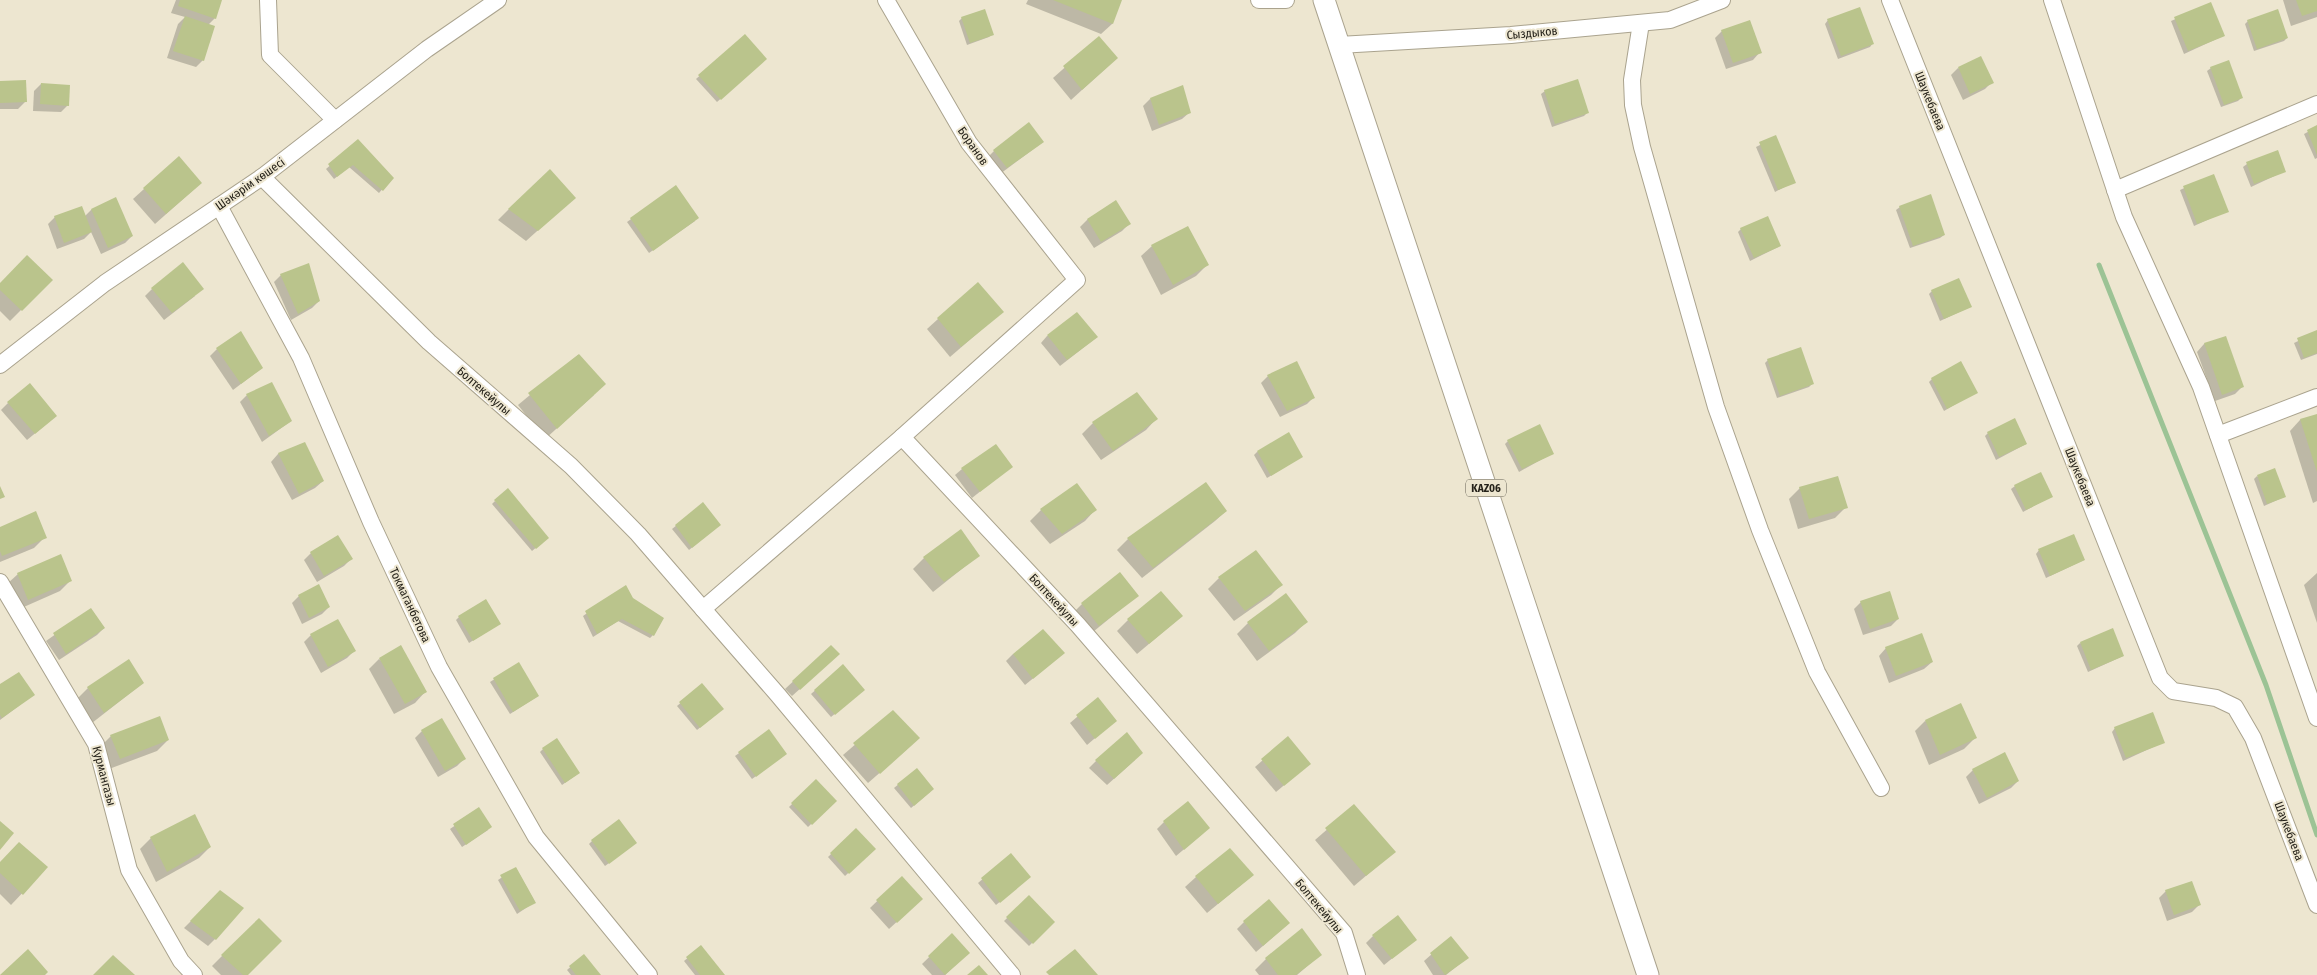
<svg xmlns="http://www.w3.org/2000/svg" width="2317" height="975" viewBox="0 0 2317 975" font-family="'Fira Sans Condensed',sans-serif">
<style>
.shadow{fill:#0003}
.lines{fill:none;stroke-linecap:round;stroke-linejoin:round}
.stream{stroke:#9cc395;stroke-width:5}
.building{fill:#bac48c}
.minor-casing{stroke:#aaa38e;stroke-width:18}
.major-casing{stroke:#aaa38e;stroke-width:23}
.minor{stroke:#fff;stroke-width:16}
.major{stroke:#fff;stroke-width:21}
.labels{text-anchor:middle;stroke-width:4;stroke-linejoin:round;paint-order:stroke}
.shield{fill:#ede6d0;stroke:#615d51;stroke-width:1}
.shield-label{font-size:11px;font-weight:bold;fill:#25221a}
.street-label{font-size:12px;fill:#25221a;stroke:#ede6d0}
</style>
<rect width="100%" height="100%" fill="#ede6d0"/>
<!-- shadow -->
<g class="shadow">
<path d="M176,0H218L215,18L208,25L203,60L196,67L167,58L178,24L185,17L171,13Z"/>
<path d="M1028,0H1121L1112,24L1101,34L1026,4Z"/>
<path d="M2283,0H2317V17L2291,26Z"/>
<path d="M2210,4L2223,36L2184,54L2171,21Z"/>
<path d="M962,18L992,34L989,37L967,45L959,21Z"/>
<path d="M1828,20L1873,43L1870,47L1838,59L1825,24Z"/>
<path d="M2248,21L2287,38L2284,41L2254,51L2245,24Z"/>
<path d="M1722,31L1760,52L1753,60L1726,69L1715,38Z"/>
<path d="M745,36L765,59L717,102L696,79Z"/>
<path d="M1098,38L1106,68L1071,100L1053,78Z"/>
<path d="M1958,68L1992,82L1985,89L1963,100L1951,75Z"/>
<path d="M2211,68L2241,98L2238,101L2221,107L2207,71Z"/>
<path d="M0,82L25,102L18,109H0Z"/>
<path d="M41,84L68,105L61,112L33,111L34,91Z"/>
<path d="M1545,91L1587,113L1584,116L1552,127L1541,94Z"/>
<path d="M1150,99L1190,112L1182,119L1152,131L1143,106Z"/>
<path d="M2317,127V158L2315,159L2304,134Z"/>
<path d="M1776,137L1794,182L1775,192L1756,147Z"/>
<path d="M358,141L392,178L379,193L349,167L334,179L326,169Z"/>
<path d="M1043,142L1000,174L987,158L994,151Z"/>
<path d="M2247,164L2285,171L2251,187L2243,167Z"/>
<path d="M2213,175L2227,211L2194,226L2180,190Z"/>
<path d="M201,183L155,224L133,199L144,189Z"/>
<path d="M676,187L695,221L649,253L627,222Z"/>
<path d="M574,198L526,241L498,220L509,209Z"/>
<path d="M115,199L132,236L125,243L101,254L91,232L84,239L57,249L48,224L55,217L85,216L91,210Z"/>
<path d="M1116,202L1129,224L1122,231L1094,248L1080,227L1087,220Z"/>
<path d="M1900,207L1944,235L1940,238L1910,248L1896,210Z"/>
<path d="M1741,229L1780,246L1750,261L1738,232Z"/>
<path d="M1152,246L1207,265L1196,276L1161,295L1141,256Z"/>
<path d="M281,275L319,301L312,308L291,320L274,282Z"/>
<path d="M51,280L10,321L0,311V284Z"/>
<path d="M152,289L195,296L164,320L145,296Z"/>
<path d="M1932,291L1970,307L1940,321L1929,294Z"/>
<path d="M1002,312L950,357L927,329L938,319Z"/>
<path d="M2317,332V354L2301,360L2294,343Z"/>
<path d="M1047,336L1097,337L1060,366L1041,343Z"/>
<path d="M2225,337L2242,387L2235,394L2215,401L2197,352L2204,344Z"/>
<path d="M217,349L262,368L233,390L210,356Z"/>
<path d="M578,355L594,395L545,439L518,405Z"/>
<path d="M1768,360L1812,384L1809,387L1777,398L1765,363Z"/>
<path d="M1268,376L1314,397L1307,404L1280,417L1261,383Z"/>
<path d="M1932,379L1976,392L1944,411L1929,382Z"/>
<path d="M247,395L291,421L262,442L240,402Z"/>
<path d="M8,403L56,416L27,440L1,410Z"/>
<path d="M2317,415V501L2313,503L2290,431L2300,420Z"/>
<path d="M1156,419L1146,430L1101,460L1082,434L1093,423Z"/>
<path d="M1988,433L2026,444L1996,460L1985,436Z"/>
<path d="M1508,441L1553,453L1519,472L1505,444Z"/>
<path d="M304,443L323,481L315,488L292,500L271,462L278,454Z"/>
<path d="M1257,452L1301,457L1267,478L1254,455Z"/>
<path d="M1011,467L972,498L955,475L962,469Z"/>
<path d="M2257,476L2284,497L2264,506L2254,479Z"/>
<path d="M1206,484L1226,511L1215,521L1142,578L1117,550L1128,539Z"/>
<path d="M2015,486L2052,496L2023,512L2011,489Z"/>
<path d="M1800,488L1846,507L1835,518L1798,529L1789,499Z"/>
<path d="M495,501L544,541L532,551L492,504Z"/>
<path d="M703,504L716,528L689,550L672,529Z"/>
<path d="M1041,510H1095L1085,521L1050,544L1030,521Z"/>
<path d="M0,528L45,537L34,548L0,562Z"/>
<path d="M2039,550L2084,560L2046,578L2036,554Z"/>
<path d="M311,553L351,559L344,566L317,582L304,560Z"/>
<path d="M978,556L933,592L913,569L924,558Z"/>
<path d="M2317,573V623L2304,585Z"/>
<path d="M18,574L70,581L60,591L17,610L7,584Z"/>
<path d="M1219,578L1281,585L1271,595L1234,621L1208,589Z"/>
<path d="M625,587L653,635L650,638L618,621L593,637L583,616Z"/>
<path d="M299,596L329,607L322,614L302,624L292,603Z"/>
<path d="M1137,596L1088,636L1071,615L1082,604Z"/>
<path d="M1861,602L1898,619L1891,626L1863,635L1854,609Z"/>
<path d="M91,609L104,628L97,635L59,660L46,641Z"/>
<path d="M1182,616L1137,654L1117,631L1128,620Z"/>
<path d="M459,617L499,624L469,643L456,620Z"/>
<path d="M1306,622L1295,633L1257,661L1237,634L1248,623Z"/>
<path d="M311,635L354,651L347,658L321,673L304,642Z"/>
<path d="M2080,643L2123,656L2088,672L2077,646Z"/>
<path d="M831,646V661L792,696L785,689Z"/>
<path d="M1886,648L1932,662L1924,669L1889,683L1879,656Z"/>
<path d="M1064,653L1025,685L1006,661L1013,654Z"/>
<path d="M379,659L425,692L415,703L394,714L369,669Z"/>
<path d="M518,664L538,696L510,714L490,682Z"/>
<path d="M843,666L860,693L831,717L811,694Z"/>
<path d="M143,683L92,723L77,699L88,688Z"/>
<path d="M0,685L33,695L0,720Z"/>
<path d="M702,685L719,712L697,730L677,706Z"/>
<path d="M1098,699L1115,721L1087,745L1070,723Z"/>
<path d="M893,712L907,749L868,783L843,755Z"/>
<path d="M1925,721L1975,738L1964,749L1929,765L1915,731Z"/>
<path d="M2115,728L2164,742L2123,761L2112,732Z"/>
<path d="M422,731L464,759L457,766L438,777L415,738Z"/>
<path d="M769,731L782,757L752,779L735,756Z"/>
<path d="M111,736L168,740L157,751L109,769L100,747Z"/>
<path d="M1288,738L1302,770L1276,792L1255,767Z"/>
<path d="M543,749L579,773L562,785L540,752Z"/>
<path d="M1135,760L1107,785L1089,768L1096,761Z"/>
<path d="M917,769L930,792L911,808L894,788Z"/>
<path d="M1973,770L2018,781L2011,788L1979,804L1966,777Z"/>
<path d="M816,781L835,801L808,827L789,807Z"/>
<path d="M1354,806L1394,852L1354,886L1315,840Z"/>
<path d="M479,809L488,830L462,847L450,829Z"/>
<path d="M194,816L210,847L199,858L156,882L140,849L151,838Z"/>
<path d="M1164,822L1201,835L1176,856L1157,829Z"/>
<path d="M856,830L874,849L845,876L828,857Z"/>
<path d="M592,841L632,846L605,866L589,844Z"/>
<path d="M1011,855L1026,880L996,905L978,883Z"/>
<path d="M0,863L46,868L11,905L0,894Z"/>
<path d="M516,868L535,902L517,914L498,880Z"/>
<path d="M1253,875L1207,913L1185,887L1196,877Z"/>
<path d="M901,878L914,906L889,929L870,908Z"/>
<path d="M2166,891L2199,905L2192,912L2167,921L2159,898Z"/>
<path d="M220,892L215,939L208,946L184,928Z"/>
<path d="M1029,897L1053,922L1029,946L1004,921Z"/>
<path d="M259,919L247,975H221L212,966Z"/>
<path d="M1244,922L1289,923L1256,952L1237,929Z"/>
<path d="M952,935L961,960L945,975H932L922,964Z"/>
<path d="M1373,936L1415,940L1384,965L1366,943Z"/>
<path d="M1450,938L1467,958L1446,975H1433L1424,961Z"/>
<path d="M701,947L723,975H695L684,961Z"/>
<path d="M1320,955L1297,975H1259L1255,970L1266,959Z"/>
<path d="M583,956L599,975H571L567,970Z"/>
</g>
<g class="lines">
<!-- stream -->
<path class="stream" d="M2099,265L2266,685L2317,835"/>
</g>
<!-- building -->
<g class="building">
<path d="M180,0H222L216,19L178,6Z"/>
<path d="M1053,0H1122L1113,24Z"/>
<path d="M2296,0H2317V11L2302,16Z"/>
<path d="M2211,2L2225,36L2188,51L2174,17Z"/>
<path d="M1860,7L1874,44L1841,56L1827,19Z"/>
<path d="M985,9L994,35L970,43L961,17Z"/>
<path d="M2278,9L2288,38L2257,49L2247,20Z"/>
<path d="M185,16L215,26L204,61L173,51Z"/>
<path d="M1750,20L1762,53L1733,63L1721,30Z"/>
<path d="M745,34L767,59L721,100L698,75Z"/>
<path d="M1099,36L1118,58L1082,90L1063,66Z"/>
<path d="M1981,56L1994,83L1970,94L1958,67Z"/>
<path d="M2229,60L2243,98L2224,105L2210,67Z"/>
<path d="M1578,79L1589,113L1555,124L1544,90Z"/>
<path d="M26,80L27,102L0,103V81Z"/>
<path d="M41,83L70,85L69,106L40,104Z"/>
<path d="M1183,85L1191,113L1159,125L1150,98Z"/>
<path d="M1029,122L1044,142L1007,168L993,150Z"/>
<path d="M2317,125V155L2307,130Z"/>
<path d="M1776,135L1796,183L1778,190L1759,142Z"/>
<path d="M358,139L394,178L383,191L353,165L337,177L328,164Z"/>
<path d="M2278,150L2286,172L2254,184L2246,162Z"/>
<path d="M179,156L202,183L166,214L143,188Z"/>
<path d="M550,169L576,198L538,231L508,209Z"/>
<path d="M2214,174L2229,212L2197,224L2183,186Z"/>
<path d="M676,185L699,218L653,251L630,218Z"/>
<path d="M1931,194L1945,235L1913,246L1899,206Z"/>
<path d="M116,197L133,236L108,248L91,209Z"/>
<path d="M1116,200L1131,224L1101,242L1087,219Z"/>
<path d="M82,206L92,232L64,243L54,216Z"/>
<path d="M1768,216L1781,246L1754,258L1740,228Z"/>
<path d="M1188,226L1209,265L1173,285L1151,245Z"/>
<path d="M27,255L53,280L22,311L0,290V283Z"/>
<path d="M183,262L204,289L172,313L151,288Z"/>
<path d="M309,263L320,301L298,314L280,274Z"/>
<path d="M1959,278L1972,307L1944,319L1931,290Z"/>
<path d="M978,282L1004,312L961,347L937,318Z"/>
<path d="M1077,312L1098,337L1067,360L1047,335Z"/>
<path d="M2317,330V353L2304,358L2297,338Z"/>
<path d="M241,331L263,368L241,384L216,348Z"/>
<path d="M2226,336L2244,387L2222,395L2204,343Z"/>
<path d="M1801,347L1814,384L1780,396L1767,359Z"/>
<path d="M579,354L606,384L557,429L528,393Z"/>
<path d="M1297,361L1315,398L1287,411L1267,375Z"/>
<path d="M1961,361L1978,393L1947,409L1931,378Z"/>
<path d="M272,382L292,421L269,436L246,394Z"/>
<path d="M30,383L57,416L35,434L7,402Z"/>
<path d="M1137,392L1158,419L1113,451L1092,422Z"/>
<path d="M2317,414V472L2300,419Z"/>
<path d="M2015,418L2027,444L1999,457L1987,432Z"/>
<path d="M1540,424L1554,454L1522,469L1507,440Z"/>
<path d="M1289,432L1303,457L1271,476L1257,451Z"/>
<path d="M305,442L324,481L299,494L278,453Z"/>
<path d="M996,444L1013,467L980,492L961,468Z"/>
<path d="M2275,468L2286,497L2267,504L2257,475Z"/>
<path d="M2041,472L2053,497L2026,510L2014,485Z"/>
<path d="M1838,476L1848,508L1809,519L1799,487Z"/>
<path d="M1206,482L1227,511L1153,568L1127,538Z"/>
<path d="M1077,483L1097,510L1062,534L1040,509Z"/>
<path d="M0,486L5,497L0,499Z"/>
<path d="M508,488L549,538L536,549L494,500Z"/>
<path d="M703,502L721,525L692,548L675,525Z"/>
<path d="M36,511L47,538L2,556L0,551V527Z"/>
<path d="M961,529L980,556L944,582L923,557Z"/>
<path d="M2074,534L2085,560L2050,576L2038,549Z"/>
<path d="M338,535L353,559L324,576L310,552Z"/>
<path d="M1256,550L1283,585L1245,611L1218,577Z"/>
<path d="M61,554L72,581L28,600L17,573Z"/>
<path d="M1120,572L1139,596L1099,626L1081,603Z"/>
<path d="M319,584L330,607L309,618L298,595Z"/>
<path d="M626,585L633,598L664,618L654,636L622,619L597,634L585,611Z"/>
<path d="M1161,591L1183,616L1149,644L1127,619Z"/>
<path d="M1890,591L1899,619L1870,629L1860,601Z"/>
<path d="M1286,593L1308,622L1269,651L1247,622Z"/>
<path d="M486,599L501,624L473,641L458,616Z"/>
<path d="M91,608L105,628L66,654L53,633Z"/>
<path d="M338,619L356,651L328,667L310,634Z"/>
<path d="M2113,628L2124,656L2091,670L2080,642Z"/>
<path d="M1043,629L1065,653L1033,679L1013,654Z"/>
<path d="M1922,633L1933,662L1896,676L1885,647Z"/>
<path d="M401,645L427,692L405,704L379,658Z"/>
<path d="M831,645L840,654L800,690L792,681Z"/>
<path d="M129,659L144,683L104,713L87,687Z"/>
<path d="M519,662L539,696L513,712L493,678Z"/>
<path d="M843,664L865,690L835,715L814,690Z"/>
<path d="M19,672L35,695L2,718L0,715V684Z"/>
<path d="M702,683L724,709L700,728L679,702Z"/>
<path d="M1098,697L1117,721L1095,739L1076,715Z"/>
<path d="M1961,703L1977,738L1940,755L1925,720Z"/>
<path d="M893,710L920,738L880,774L853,743Z"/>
<path d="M2153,712L2165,743L2126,758L2114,727Z"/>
<path d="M160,716L169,740L120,759L110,735Z"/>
<path d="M442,718L466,759L445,771L421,730Z"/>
<path d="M769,729L787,754L756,777L738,752Z"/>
<path d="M1127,732L1143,753L1114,779L1095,760Z"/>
<path d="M1288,736L1311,764L1284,786L1261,759Z"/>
<path d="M557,738L580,773L565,783L542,748Z"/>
<path d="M2005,752L2019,781L1987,798L1972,769Z"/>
<path d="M917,768L934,789L914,806L897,784Z"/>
<path d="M816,779L837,801L812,825L791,803Z"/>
<path d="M1188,801L1210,828L1184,850L1163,821Z"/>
<path d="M1354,804L1396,852L1366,876L1325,828Z"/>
<path d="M479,807L492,827L466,845L453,824Z"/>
<path d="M195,814L211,847L167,872L150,837Z"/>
<path d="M619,819L637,843L609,864L591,840Z"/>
<path d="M0,821L14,833L0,850Z"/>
<path d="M856,828L876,849L849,874L830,853Z"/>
<path d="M19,842L48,867L23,895L0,873V862Z"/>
<path d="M1230,848L1254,875L1218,904L1195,876Z"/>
<path d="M1011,853L1031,877L1000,903L981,878Z"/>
<path d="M516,867L536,903L520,911L500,875Z"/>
<path d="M902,876L923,899L897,923L876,900Z"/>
<path d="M2192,881L2201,905L2174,915L2165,890Z"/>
<path d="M220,890L244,908L216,940L190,921Z"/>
<path d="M1029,895L1055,922L1033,944L1006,917Z"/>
<path d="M1269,899L1290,923L1263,946L1243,921Z"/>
<path d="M1398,915L1417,940L1392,959L1372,935Z"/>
<path d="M259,918L282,941L248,975H243L221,955Z"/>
<path d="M1302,928L1322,955L1296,975H1278L1265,958Z"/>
<path d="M952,933L970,953L945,975L928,956Z"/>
<path d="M1451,936L1469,958L1445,975L1430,953Z"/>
<path d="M701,945L725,975H700L686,957Z"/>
<path d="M28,949L48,972L45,975H0Z"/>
<path d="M1075,949L1098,975H1049L1046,972Z"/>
<path d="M584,954L601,975H576L569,966Z"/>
<path d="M113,955L135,975H93Z"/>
<path d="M979,965L988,975H967Z"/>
</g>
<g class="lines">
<!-- minor casing -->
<g class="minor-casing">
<g id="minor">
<path d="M268,0L270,55L335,120"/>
<path d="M886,0L969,143L1077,280L902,437"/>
<path d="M1259,0H1286"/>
<path d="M1890,0L2160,678L2173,691L2216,698L2235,707L2253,738L2317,905"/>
<path d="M2052,0L2124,217L2201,387L2317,718"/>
<path d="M1641,23L1632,80L1633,105L1642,147L1716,407L1760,530L1817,672L1881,788"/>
<path d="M1339,45L1511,35L1670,20L1722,0"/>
<path d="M262,177L429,342L571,466L638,534L703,609L902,437L1078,625L1344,933L1357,975"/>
<path d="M2115,190L2317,104"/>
<path d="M219,206L301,358L371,522L439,667L536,837L649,975"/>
<path d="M0,365L105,283L262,177L427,49L498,0"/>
<path d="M2218,435L2317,397"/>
<path d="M0,582L96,744L129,870L181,961L194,975"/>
<path d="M703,609L778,695L1012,975"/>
</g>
</g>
<!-- major casing -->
<g class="major-casing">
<path id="major" d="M1324,0L1648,975"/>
</g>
<!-- minor -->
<use href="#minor" class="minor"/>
<!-- major -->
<use href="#major" class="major"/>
</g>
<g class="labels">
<!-- shield labels -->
<rect class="shield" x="1466" y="479.5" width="40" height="17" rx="4"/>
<g class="shield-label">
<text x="1486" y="492">KАZ06</text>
</g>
<!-- street labels -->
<g class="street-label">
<text transform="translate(1532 33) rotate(-5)" y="4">Сыздыков</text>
<text transform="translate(1930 101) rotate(68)" y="4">Шаукебаева</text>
<text transform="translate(973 146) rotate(55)" y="4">Боранов</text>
<text transform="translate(250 184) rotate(-35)" y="4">Шәкәрім көшесі</text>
<text transform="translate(484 391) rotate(41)" y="4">Болтекейулы</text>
<text transform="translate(2080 477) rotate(68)" y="4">Шаукебаева</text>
<text transform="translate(1054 600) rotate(47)" y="4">Болтекейулы</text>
<text transform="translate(410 605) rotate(65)" y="4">Токмаганбетова</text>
<text transform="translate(104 776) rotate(75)" y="4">Курмангазы</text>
<text transform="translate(2289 831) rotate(69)" y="4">Шаукебаева</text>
<text transform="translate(1319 906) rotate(50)" y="4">Болтекейулы</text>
</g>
</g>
</svg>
